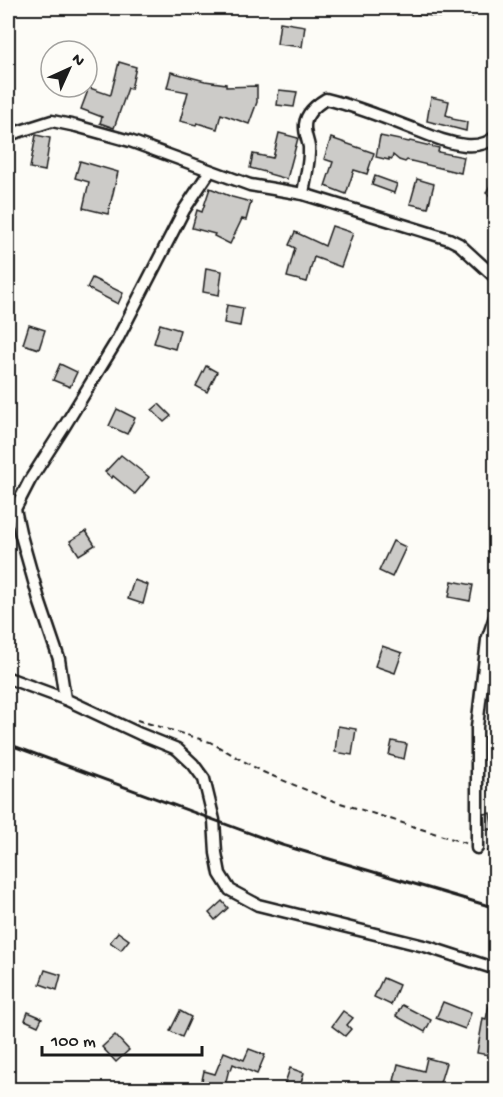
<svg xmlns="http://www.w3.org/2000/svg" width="503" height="1097" viewBox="0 0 503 1097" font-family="'Gochi Hand',sans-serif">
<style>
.building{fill:#cccbc8;stroke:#1c1c1c;stroke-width:1.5}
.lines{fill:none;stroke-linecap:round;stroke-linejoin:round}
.minor-casing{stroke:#1c1c1c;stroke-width:15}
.path{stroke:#1c1c1c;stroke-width:2;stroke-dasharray:6 4.5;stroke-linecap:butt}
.minor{stroke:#fdfcf7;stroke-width:10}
.rail{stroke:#1c1c1c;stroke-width:3}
</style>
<rect width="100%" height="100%" fill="#fdfcf7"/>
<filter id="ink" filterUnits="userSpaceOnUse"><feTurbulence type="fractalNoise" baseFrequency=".0167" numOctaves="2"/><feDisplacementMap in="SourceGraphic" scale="12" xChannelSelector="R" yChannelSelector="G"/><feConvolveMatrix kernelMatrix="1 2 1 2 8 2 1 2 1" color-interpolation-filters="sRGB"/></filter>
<g filter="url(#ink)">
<!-- building -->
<g class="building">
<path d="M411,8H441L440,17L411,13Z"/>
<path d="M443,8H473L472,17L442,12Z"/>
<path d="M280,22L305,26L302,47L277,44Z"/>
<path d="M119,62L136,67L131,89L128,88L114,128L100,123L102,117L81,109L87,93V87L110,95L111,94Z"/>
<path d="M171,72L205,81L226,84V87L257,86V102L249,124L221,114L217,129L197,123L196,125L180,121L188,92L167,88Z"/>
<path d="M279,90L297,92L294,107L277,105Z"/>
<path d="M431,97L449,101L446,115L452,117V119L467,122L466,131L427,121Z"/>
<path d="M279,133L298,138L287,179L269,174V173L250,168L253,154L273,158Z"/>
<path d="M36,135L50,138L45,171L30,168Z"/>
<path d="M380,136L409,142L410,141L439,148L438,152L464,157L461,173L407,160L405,162L399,160L393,155L392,159L389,158V160L376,157Z"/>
<path d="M331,138L374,153L367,174L354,170L346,194L325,186L333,162L324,159Z"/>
<path d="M80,161L118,172L108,214L83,208L89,182L75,178Z"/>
<path d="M375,176L397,184L394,193L372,185Z"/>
<path d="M495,176V199L486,193Z"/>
<path d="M417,179L434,184L428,208L410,204Z"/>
<path d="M210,188L232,197L251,202L246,220L242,219L230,244L214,236L215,234L192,228L197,210L202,212Z"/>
<path d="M332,226L353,233L341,267L314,257L307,282L287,277L295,248L289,245L295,232L325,246Z"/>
<path d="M206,268L222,271L219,295L203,292Z"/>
<path d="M92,278L123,293L118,304L87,288Z"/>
<path d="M227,305L243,308L240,326L224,323Z"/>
<path d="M160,324L180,330L175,349L154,343Z"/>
<path d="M29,325L45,330L39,349L23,344Z"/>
<path d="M60,364L77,372L70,387L53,380Z"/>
<path d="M206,366L217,372L207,392L196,386Z"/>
<path d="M159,404L171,416L164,422L152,410Z"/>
<path d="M117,409L135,418L127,434L109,426Z"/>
<path d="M121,455L149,477L135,494L113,476L112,478L105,472Z"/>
<path d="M86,531L95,545L79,555L70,541Z"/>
<path d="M393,541L406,547L392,577L379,571Z"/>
<path d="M134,580L148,585L143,604L128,599Z"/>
<path d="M452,581L473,585L470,601L449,597Z"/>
<path d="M382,646L402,653L395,673L375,666Z"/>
<path d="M338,726L356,729L352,755L335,752Z"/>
<path d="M392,741L407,744L404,759L389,755Z"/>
<path d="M490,813L493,829L485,830L484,814Z"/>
<path d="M222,901L228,908L215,920L209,913Z"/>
<path d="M118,932L129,940L121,950L110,942Z"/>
<path d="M45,970L61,975L57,990L40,984Z"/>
<path d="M383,978L399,985L391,1005L374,997Z"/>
<path d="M492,993L495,994V1056L477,1053L483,1018L486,1019Z"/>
<path d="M443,1002L471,1013L465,1029L436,1018Z"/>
<path d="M402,1005L431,1020L425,1032L396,1016Z"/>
<path d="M180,1011L191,1017L182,1037L170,1031Z"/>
<path d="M343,1011L353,1018L347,1025L351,1029L345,1036L332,1026Z"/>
<path d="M28,1012L42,1018L38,1026L25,1020Z"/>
<path d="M115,1035L129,1050L116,1062L102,1047Z"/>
<path d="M249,1049L265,1055L257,1074L233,1064L231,1070L229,1069L224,1089L201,1085L204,1071L215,1074L224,1052L244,1060Z"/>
<path d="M427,1058L446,1063L438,1089H415L416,1086L394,1081L398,1064L424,1071Z"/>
<path d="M290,1068L304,1073L299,1089H283Z"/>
</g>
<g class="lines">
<!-- minor casing -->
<g class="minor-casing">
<g id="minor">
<path d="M8,135L52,121L76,126L130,141L250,185L303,194L449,239L459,244L496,278"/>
<path d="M303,194C305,179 310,163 309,147C308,141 305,134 305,128C304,115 316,105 326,99C355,106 383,117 411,128C429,135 446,143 465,145C476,146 488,144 496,136"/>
<path d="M8,678L65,699L140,734L177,749L193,764L204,779L214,820L216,853L220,874L230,890L258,905L428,947L496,969"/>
<path d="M65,699L59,659L40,603L20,532L15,509L30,480L64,427L116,342L184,210L210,171"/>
<path d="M477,848V727L487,640L496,614"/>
</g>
</g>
<!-- path -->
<g class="path">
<path d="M137,720L210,742L263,772L328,799L468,844"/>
<path d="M487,851L496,853"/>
</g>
<!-- minor -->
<use href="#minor" class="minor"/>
<!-- rail -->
<path class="rail" d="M8,744L282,845L496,908"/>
</g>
</g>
<!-- margin -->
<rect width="503" height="1097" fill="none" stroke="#fdfcf7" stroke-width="30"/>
<rect x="15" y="15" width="473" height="1067" fill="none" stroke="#1c1c1c" stroke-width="2" filter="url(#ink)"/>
<!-- north arrow -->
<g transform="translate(69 69) rotate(45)"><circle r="28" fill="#fdfcf7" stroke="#a3a29f" stroke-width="1.5"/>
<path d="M0-4.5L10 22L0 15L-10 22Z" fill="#1c1c1c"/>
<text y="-9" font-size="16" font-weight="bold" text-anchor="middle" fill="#1c1c1c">N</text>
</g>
<!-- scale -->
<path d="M42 1046v9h160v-9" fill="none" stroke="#1c1c1c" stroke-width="3"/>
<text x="51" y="1046" font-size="18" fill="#1c1c1c" stroke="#fdfcf7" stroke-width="4.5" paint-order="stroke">100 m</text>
</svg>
